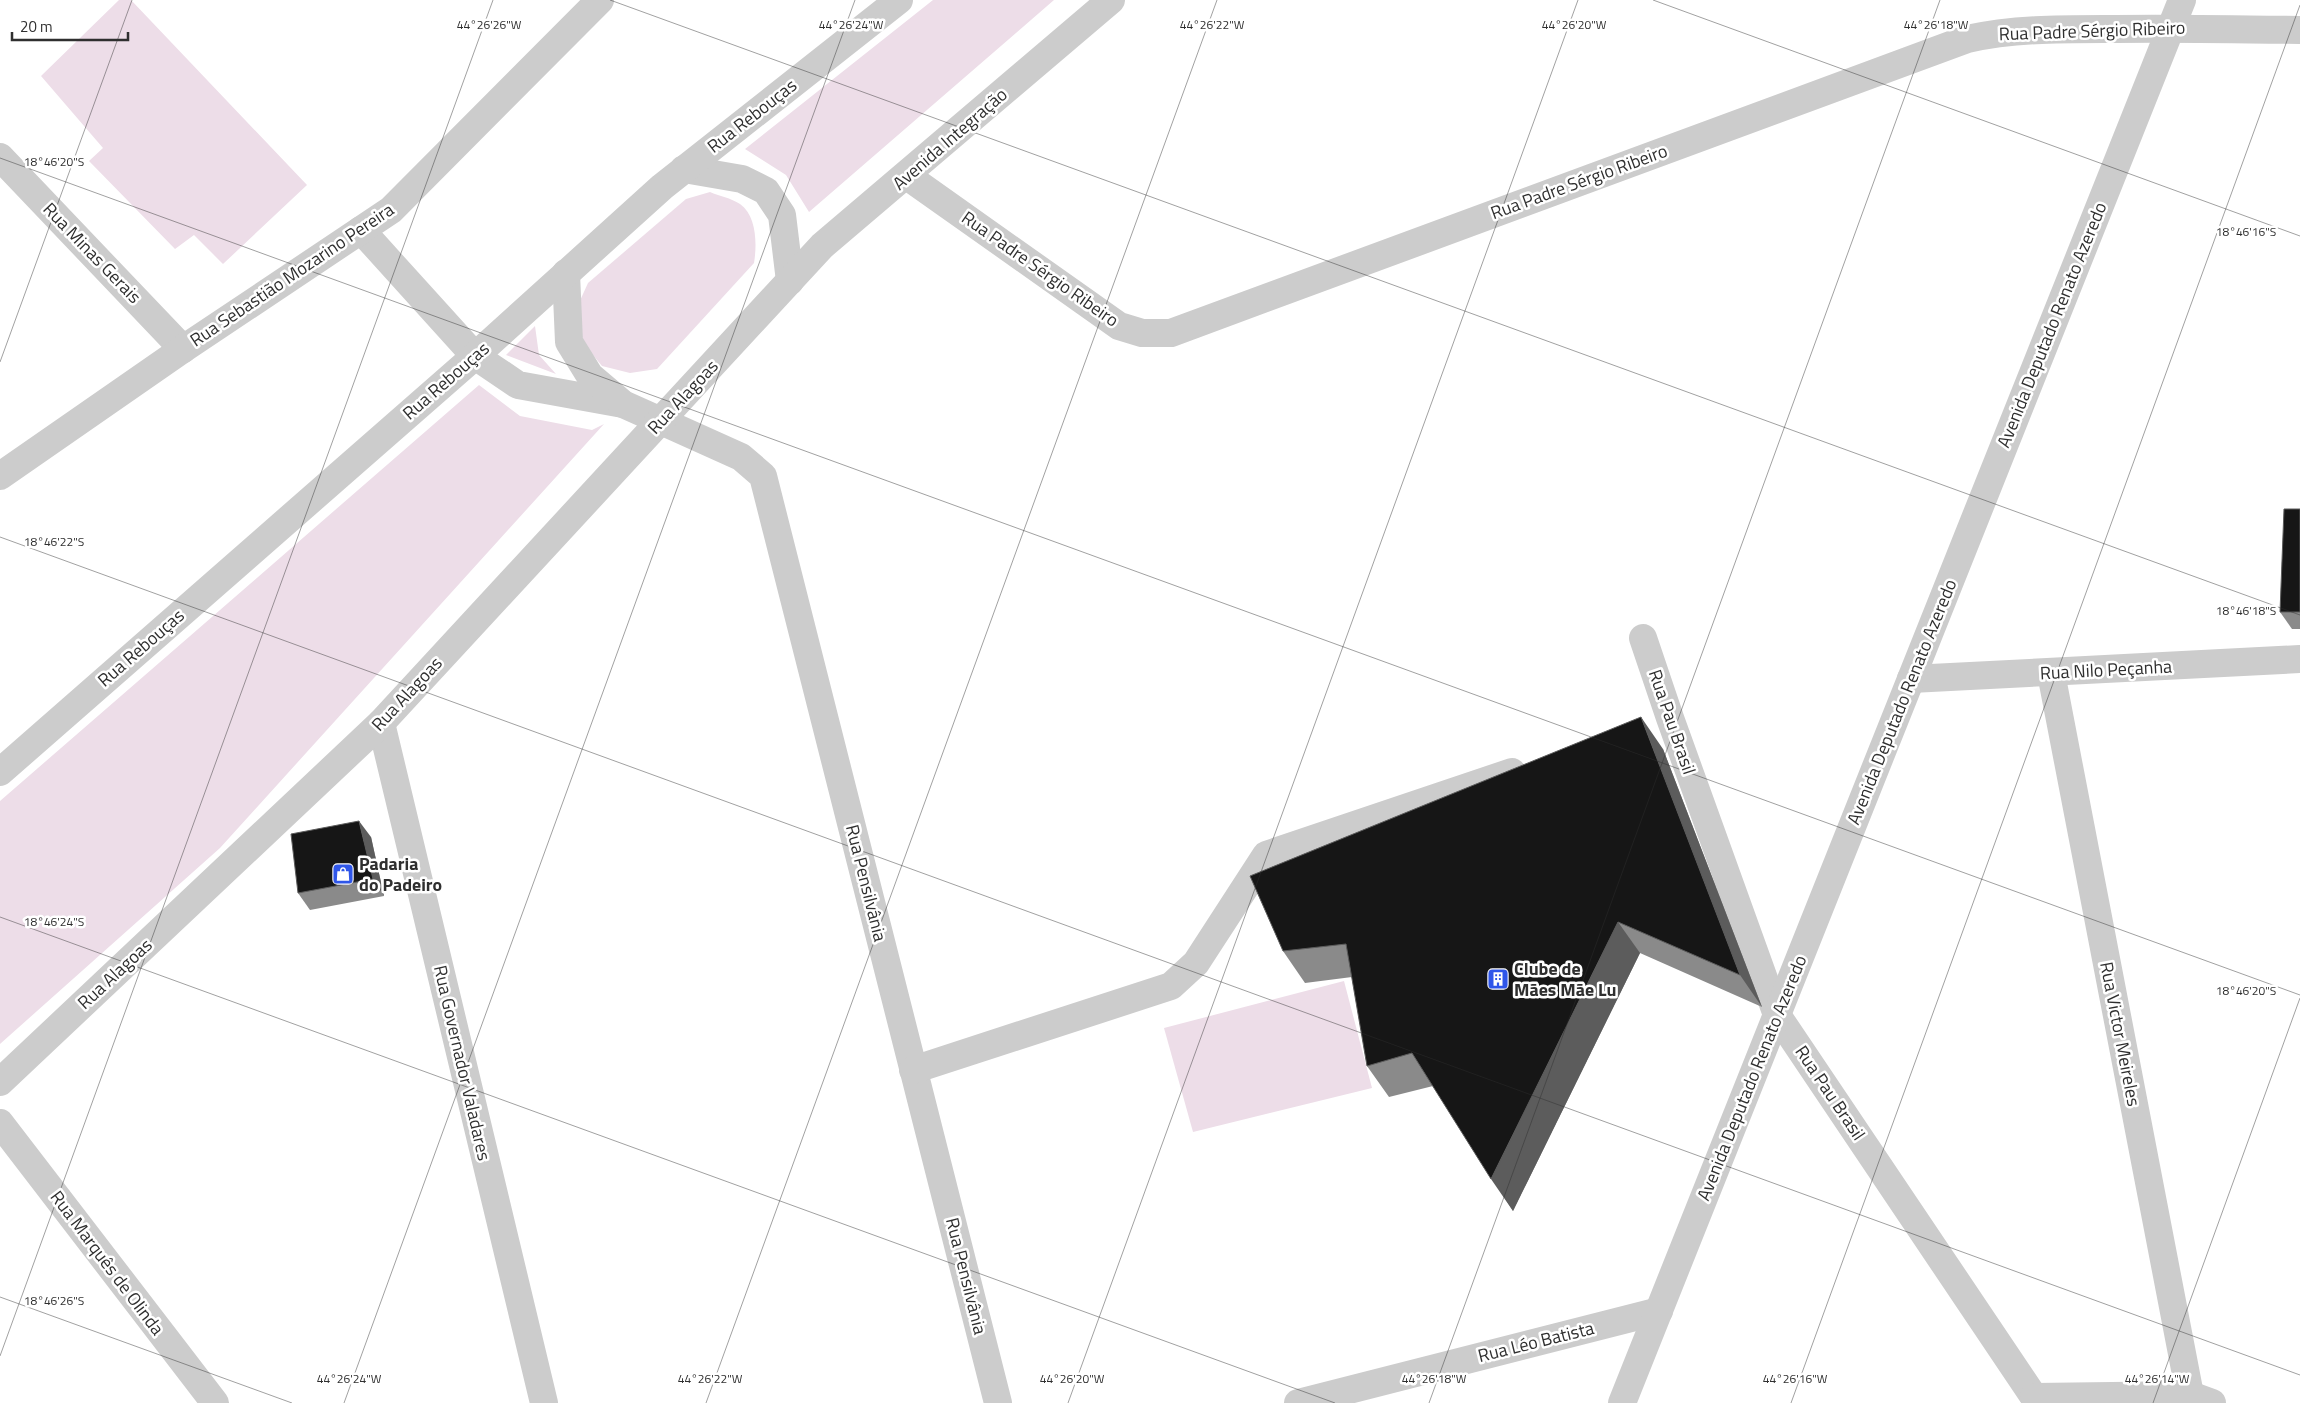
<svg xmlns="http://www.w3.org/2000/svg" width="2300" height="1403" viewBox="0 0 2300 1403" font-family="'Titillium Web',sans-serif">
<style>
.green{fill:#eddde8}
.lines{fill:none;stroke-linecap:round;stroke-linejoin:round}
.minor{stroke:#ccc;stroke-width:28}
.tertiary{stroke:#ccc;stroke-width:28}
.wall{fill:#8a8a8a}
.shaded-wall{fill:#5c5c5c}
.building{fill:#161616;stroke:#5c5c5c}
.ticks{fill:none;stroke:#2f2f2f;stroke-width:1;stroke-opacity:0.45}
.labels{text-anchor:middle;stroke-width:5;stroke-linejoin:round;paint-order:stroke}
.street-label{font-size:18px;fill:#2f2f2f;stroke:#fff}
.poi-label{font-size:18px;font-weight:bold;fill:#2f2f2f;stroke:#fff;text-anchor:start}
.ticks-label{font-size:12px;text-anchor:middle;fill:#2f2f2f;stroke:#fff;stroke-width:5;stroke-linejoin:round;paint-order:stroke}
</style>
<rect width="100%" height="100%" fill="#fff"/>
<!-- green -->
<g class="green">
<path d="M119,0H131L307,185L223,264L194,235L175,249L89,161L103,148L41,76Z"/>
<path d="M933,0H1054L809,212L786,175L745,149Z"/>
<path d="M710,192C719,196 731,198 740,204C757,216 757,245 754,263L657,369L630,373L602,366L580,339L578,305L588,283L686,199Z"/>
<path d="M535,326L539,355L556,374L506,355Z"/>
<path d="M479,385L520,416L592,430L604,424L220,848L0,1044V801Z"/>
<path d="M1344,981L1372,1088L1193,1132L1164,1028Z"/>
</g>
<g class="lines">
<!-- minor -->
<g class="minor">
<path d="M0,157L183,349"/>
<path d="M907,176L1119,326L1142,333H1171L1967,39C2013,29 2058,29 2104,29C2170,28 2235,29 2300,30"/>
<path d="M361,230L475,356L518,385L623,404"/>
<path d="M661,421L741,457L763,476L998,1403"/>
<path d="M0,476L183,349L391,210L600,0"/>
<path d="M1643,638L1670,718L1777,1015L2038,1403"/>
<path d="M2051,673L2190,1395"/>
<path d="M1911,679L2300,659"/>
<path d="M381,723L544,1403"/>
<path d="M913,1070L1171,986L1196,963L1266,855L1512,772"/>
<path d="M0,1123L215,1403"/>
<path d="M2034,1397L2190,1395L2212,1403"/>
<path d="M1298,1403L1659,1311"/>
<path d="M1622,1403L2182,0"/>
</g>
<!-- tertiary -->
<g class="tertiary">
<path d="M684,169L742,179L766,191L782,215L790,281"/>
<path d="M566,273L569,342L590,376L623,404L661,421"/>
<path d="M0,772L475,356L662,187L899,0"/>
<path d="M0,1082L381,723L822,246L1111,0"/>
</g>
</g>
<!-- wall -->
<g class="wall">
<path d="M2300,509V629H2292L2280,612Z"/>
<path d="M1663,749L1762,1007L1640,953L1513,1211L1433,1086L1389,1097L1367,1066L1352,977L1305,983L1283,951Z"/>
<path d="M371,837L384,896L310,910L298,893Z"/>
</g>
<!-- shaded-wall -->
<g class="shaded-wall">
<path d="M1641,717L1663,749L1762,1007L1740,975Z"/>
<path d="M359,821L371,837L384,896L373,879Z"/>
<path d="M1618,922L1640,953L1513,1211L1491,1179Z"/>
</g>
<!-- building -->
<g class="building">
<path d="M2284,509H2300V612H2280Z"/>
<path d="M1641,717L1740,975L1618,922L1491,1179L1412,1053L1367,1066L1346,944L1283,951L1250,876Z"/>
<path d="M359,821L373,879L298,893L291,834Z"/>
</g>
<!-- ticks -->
<path class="ticks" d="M610,0L2300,615M1653,0L2300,236M0,158L2300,995M0,362L132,0M0,537L2300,1375M0,917L1335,1403M0,1297L292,1403M0,1356L493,0M344,1403L855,0M706,1403L1217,0M1068,1403L1578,0M1429,1403L1940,0M1791,1403L2300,5M2153,1403L2300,998"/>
<!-- icons -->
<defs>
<g id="shop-square" transform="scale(1.125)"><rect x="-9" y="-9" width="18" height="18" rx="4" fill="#2f56e9" stroke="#fff"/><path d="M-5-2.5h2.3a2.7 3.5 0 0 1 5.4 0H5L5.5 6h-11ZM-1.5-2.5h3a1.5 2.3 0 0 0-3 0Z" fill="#fff"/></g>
<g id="building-square" transform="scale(1.125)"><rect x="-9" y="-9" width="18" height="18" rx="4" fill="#2f56e9" stroke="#fff"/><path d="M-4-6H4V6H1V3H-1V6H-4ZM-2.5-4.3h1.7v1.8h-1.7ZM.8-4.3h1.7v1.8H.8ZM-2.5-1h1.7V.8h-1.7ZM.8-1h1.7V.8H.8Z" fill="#fff"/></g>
</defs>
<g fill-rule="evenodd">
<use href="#shop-square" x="343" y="874"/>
<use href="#building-square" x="1498" y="979"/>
</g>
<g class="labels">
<!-- street labels -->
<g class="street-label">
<text transform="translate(2092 31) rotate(-2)" y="6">Rua Padre Sérgio Ribeiro</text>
<text transform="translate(752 116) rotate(-38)" y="6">Rua Rebouças</text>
<text transform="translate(950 139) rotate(-41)" y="6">Avenida Integração</text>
<text transform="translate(1579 182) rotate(-20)" y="6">Rua Padre Sérgio Ribeiro</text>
<text transform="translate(92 253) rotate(46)" y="6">Rua Minas Gerais</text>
<text transform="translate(1040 269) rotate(35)" y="6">Rua Padre Sérgio Ribeiro</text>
<text transform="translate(292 275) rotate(-34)" y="6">Rua Sebastião Mozarino Pereira</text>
<text transform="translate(2052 325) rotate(-68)" y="6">Avenida Deputado Renato Azeredo</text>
<text transform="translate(446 381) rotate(-41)" y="6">Rua Rebouças</text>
<text transform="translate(683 397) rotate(-47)" y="6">Rua Alagoas</text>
<text transform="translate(141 648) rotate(-41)" y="6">Rua Rebouças</text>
<text transform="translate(2106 670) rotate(-3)" y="6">Rua Nilo Peçanha</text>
<text transform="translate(407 694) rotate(-47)" y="6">Rua Alagoas</text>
<text transform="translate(1902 702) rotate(-68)" y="6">Avenida Deputado Renato Azeredo</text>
<text transform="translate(1672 722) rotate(71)" y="6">Rua Pau Brasil</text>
<text transform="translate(866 883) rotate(76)" y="6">Rua Pensilvânia</text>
<text transform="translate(115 974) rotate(-43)" y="6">Rua Alagoas</text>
<text transform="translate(2120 1034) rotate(79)" y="6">Rua Victor Meireles</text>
<text transform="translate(462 1063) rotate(77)" y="6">Rua Governador Valadares</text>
<text transform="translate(1752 1078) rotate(-68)" y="6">Avenida Deputado Renato Azeredo</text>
<text transform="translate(1830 1093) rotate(56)" y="6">Rua Pau Brasil</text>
<text transform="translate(107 1263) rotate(53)" y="6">Rua Marquês de Olinda</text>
<text transform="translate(966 1276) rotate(76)" y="6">Rua Pensilvânia</text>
<text transform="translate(1536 1342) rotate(-14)" y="6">Rua Léo Batista</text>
</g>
<!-- poi labels -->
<g class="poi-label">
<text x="359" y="870">Padaria<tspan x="359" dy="21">do Padeiro</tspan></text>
<text x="1514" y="975">Clube de<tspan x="1514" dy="21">Mães Mãe Lu</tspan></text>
</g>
</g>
<g class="ticks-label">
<text x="1212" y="29">44°26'22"W</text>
<text x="1574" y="29">44°26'20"W</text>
<text x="489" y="29">44°26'26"W</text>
<text x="851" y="29">44°26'24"W</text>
<text x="1936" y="29">44°26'18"W</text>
<text x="54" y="166">18°46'20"S</text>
<text x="2246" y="236">18°46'16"S</text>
<text x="54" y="546">18°46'22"S</text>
<text x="2246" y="615">18°46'18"S</text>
<text x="54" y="926">18°46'24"S</text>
<text x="2246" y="995">18°46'20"S</text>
<text x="54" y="1305">18°46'26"S</text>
<text x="349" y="1383">44°26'24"W</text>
<text x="710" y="1383">44°26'22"W</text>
<text x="1072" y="1383">44°26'20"W</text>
<text x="1434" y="1383">44°26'18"W</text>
<text x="1795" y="1383">44°26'16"W</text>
<text x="2157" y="1383">44°26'14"W</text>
</g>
<!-- scale -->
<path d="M12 32v8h116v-8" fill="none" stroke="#2f2f2f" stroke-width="2.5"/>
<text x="20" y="32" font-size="15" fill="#2f2f2f" stroke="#ffffff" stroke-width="4" paint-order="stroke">20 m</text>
</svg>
